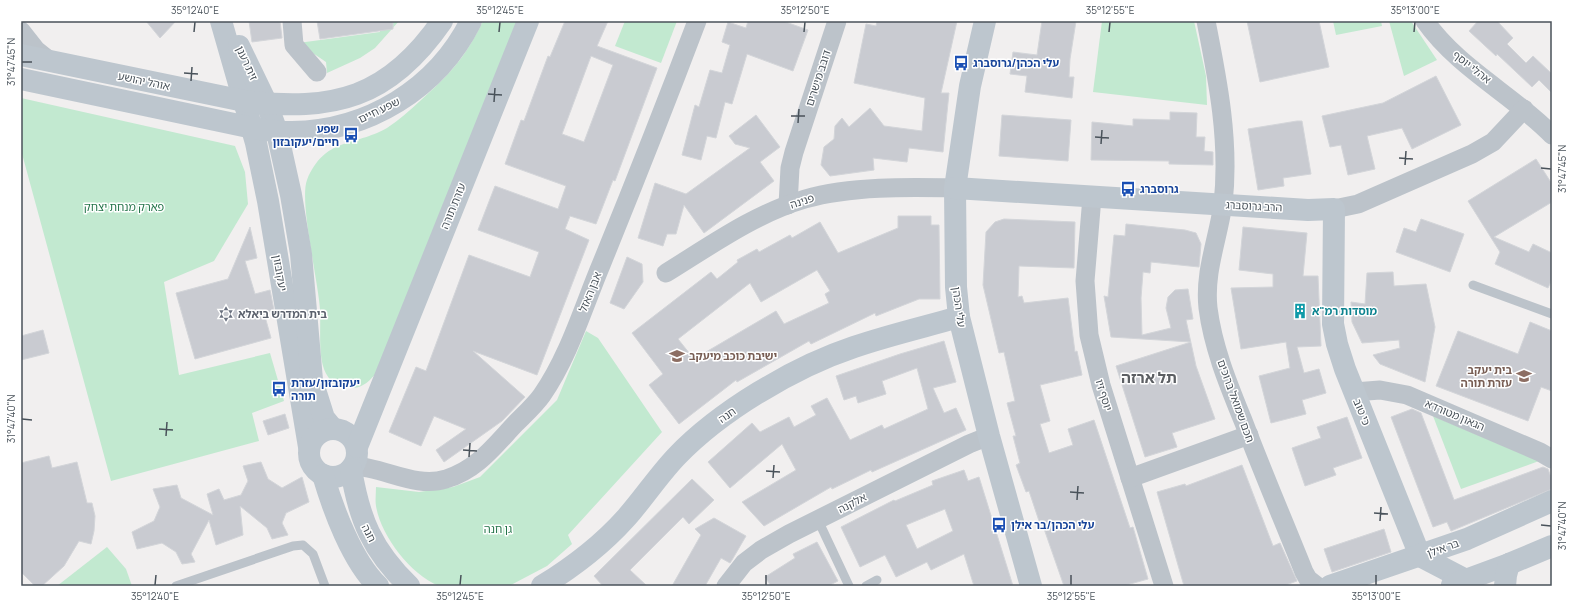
<svg xmlns="http://www.w3.org/2000/svg" width="1573" height="607" viewBox="0 0 1573 607" font-family="Manrope,'Noto Sans Hebrew',sans-serif">
<style>
.green{fill:#c2e9d0}
.building{fill:#c9cbd1;stroke:#d3d5d9;fill-rule:evenodd}
.lines{fill:none;stroke-linecap:round;stroke-linejoin:round}
.lane{stroke:#bcc3ca;stroke-width:9}
.street{stroke:#bcc3ca;stroke-width:19}
.secondary{stroke:#bdc6ce;stroke-width:22}
.ticks{fill:none;stroke:#49525a;stroke-width:1.5}
.labels{text-anchor:middle;stroke-width:3;stroke-linejoin:round;paint-order:stroke}
.street-label{font-size:11px;fill:#49525a;stroke:#fff}
.transit-label{font-size:11px;font-weight:bold;fill:#164399;stroke:#fff;text-anchor:start}
.park-label{font-size:11px;fill:#227348;stroke:#fff}
.culture-label{font-size:11px;font-weight:bold;fill:#0d838f;stroke:#fff;text-anchor:start}
.worship-label{font-size:11px;font-weight:bold;fill:#5b616d;stroke:#fff;text-anchor:start}
.education-label{font-size:11px;font-weight:bold;fill:#785e54;stroke:#fff;text-anchor:start}
.district-label{font-size:15px;font-weight:bold;fill:#5c5f63;stroke:#fff}
.neatline{fill:none;stroke:#49525a;stroke-width:1.5}
.ticks-label{font-size:10px;text-anchor:middle;fill:#49525a}
</style>
<rect width="100%" height="100%" fill="#f1efef"/>
<!-- green -->
<g class="green">
<path d="M379,21H399L375,48L360,58L327,73L326,62L298,43L380,32Z"/>
<path d="M483,21H519L375,375C371,378 368,383 363,385C356,390 339,388 332,382C329,379 325,372 324,369C318,352 321,326 320,309C318,281 299,200 307,180C325,137 353,147 387,128C399,120 410,110 420,101C450,74 465,58 483,21Z"/>
<path d="M625,21H677L661,63L615,46Z"/>
<path d="M1102,21H1194L1206,76L1207,105L1093,92Z"/>
<path d="M1333,21H1381L1382,26L1336,35Z"/>
<path d="M1389,21H1411L1437,60L1404,76Z"/>
<path d="M21,98L235,146L245,172L248,204L214,261L164,282L179,375L270,353L284,401L252,413L259,441L111,481L21,150Z"/>
<path d="M586,331L598,338L662,432L568,535L572,544L547,566L509,586H439C410,574 381,536 376,506C375,500 376,493 376,487L419,492L453,487L480,477L557,400Z"/>
<path d="M1433,416L1539,461L1461,489Z"/>
<path d="M107,547L126,569L132,586H57Z"/>
</g>
<!-- building -->
<g class="building">
<path d="M146,21H176L160,38Z"/>
<path d="M249,21H280L282,38L252,42Z"/>
<path d="M317,21H393V29L320,39Z"/>
<path d="M565,21H608L597,46L657,68L615,181L613,180L596,224L570,216L565,229L589,240L537,375L473,351L525,397L502,421L444,462L436,450L466,429L434,416L421,446L389,432L416,367L426,371L469,255L530,277L539,252L478,230L495,186L558,209L566,186L505,164L521,120L524,121L548,56L550,57ZM591,56L613,65L584,142L562,134Z"/>
<path d="M748,21H783L808,30L793,71L747,54L732,104L725,102L716,138L707,136L701,160L682,155L695,105L699,107L710,70L722,73L730,45L722,42L728,22L746,28Z"/>
<path d="M877,21H957L941,93H949L943,152L909,148L907,162L873,158L874,170L830,176L821,165L824,147L834,139L835,126L842,118L849,127L870,108L884,126L922,131L925,98L854,83L866,24L876,26Z"/>
<path d="M1042,21H1076L1070,59L1069,77H1074L1072,98L1025,92L1027,76L1010,74L1013,52L1037,55Z"/>
<path d="M1247,21H1319L1329,67L1260,82Z"/>
<path d="M1478,21H1497L1513,38L1507,44L1526,63L1533,56L1552,74V93L1539,80L1532,87L1497,54L1496,56L1469,31Z"/>
<path d="M1436,76L1461,125L1412,149L1402,128L1367,136L1375,169L1348,175L1341,145L1330,147L1322,116L1383,103Z"/>
<path d="M1170,112L1197,113L1196,137H1205L1204,151L1213,152V165L1169,164V161L1091,160L1092,122L1133,126V119L1170,120Z"/>
<path d="M756,115L780,147L760,162L774,181L704,233L684,205L676,234H667L663,246L638,238L655,183L686,194L750,148L735,144L729,136Z"/>
<path d="M1002,115L1071,120L1068,161L999,156Z"/>
<path d="M1297,121H1302L1311,174L1283,178L1284,186L1258,190L1248,129Z"/>
<path d="M1536,159L1552,184V202L1494,237L1529,252L1533,244L1552,253V279L1548,288L1495,264L1500,252L1468,201Z"/>
<path d="M898,216H931V225H939L940,299H919L876,316L875,313L811,344L809,341L737,382L736,380L679,424L649,385L663,374L632,333L711,272L717,279L738,262L737,260L757,249L759,252L790,235L792,238L820,222L838,253L898,228ZM817,270L830,291L825,294L829,303L784,324L776,311L694,359L678,339L750,283L761,302Z"/>
<path d="M1004,219L1075,222L1074,268L1019,266L1018,297L1022,296L1024,303L1068,298L1075,352L1077,351L1082,375L1040,385L1050,421L1040,424L1049,453L1073,445L1068,429L1094,420L1130,528L1133,527L1148,579L1123,586H1064L1042,523L1040,524L1029,491L1026,492L1016,465L1020,463L1013,436H1016L1007,403L1015,401L1004,352L999,353L983,285L986,232L995,222Z"/>
<path d="M1421,219L1464,234L1450,272L1396,252L1404,228L1416,232Z"/>
<path d="M1126,224L1185,230L1196,233L1201,244L1199,267L1151,262L1150,273L1143,272L1141,298L1142,335L1171,328L1166,308L1168,297L1175,290L1188,289L1193,319L1186,320L1196,366L1215,419L1172,433L1177,447L1145,457L1116,366L1191,342L1111,337L1104,296L1108,297L1114,235L1125,236Z"/>
<path d="M250,227L257,258L245,261L255,294L270,290L274,310L264,313L271,338L195,359L176,293L228,279Z"/>
<path d="M1243,227L1307,233L1303,276H1318L1321,346L1297,347L1304,373L1319,369L1326,393L1302,400L1306,414L1271,423L1259,376L1290,368L1286,342L1241,349L1231,288L1273,287V274L1239,270Z"/>
<path d="M627,257L642,264L643,282L624,309L610,303Z"/>
<path d="M1393,272L1394,286L1426,284L1435,327L1425,382L1380,364L1373,355L1400,348L1399,340L1362,343L1352,322L1351,302L1365,304L1367,273Z"/>
<path d="M1530,322L1552,331V391L1541,387L1528,421L1436,386L1458,331L1518,354Z"/>
<path d="M43,330L49,353L21,360V336Z"/>
<path d="M944,341L956,382L933,388L944,413L956,408L966,430L872,472L871,470L832,489L831,487L764,526L742,502L796,470L782,444L730,488L708,462L752,423L760,432L789,417L794,427L816,415L811,406L827,398L850,440L882,425L884,429L928,409L917,368L882,381L886,394L858,403L856,396L844,400L836,376L900,354Z"/>
<path d="M1412,409L1421,413L1454,500L1543,467L1548,469L1552,480V489L1451,531L1447,522L1433,527L1391,417Z"/>
<path d="M285,414L289,428L268,435L263,421Z"/>
<path d="M1347,417L1362,458L1333,468L1336,475L1305,486L1292,448L1321,438L1317,427Z"/>
<path d="M49,456L52,468L77,462L87,503H92L95,516L94,531L91,544L79,541L64,566L42,586H35L21,572V463Z"/>
<path d="M261,462L268,479L282,488L302,477L309,502L286,513L282,523L288,535L272,539L267,528L240,506L243,535L216,545L209,520L191,554L195,562L182,564L176,552L162,543L137,549L132,532L154,521L160,507L153,489L177,485L181,498L213,515L207,494L219,489L224,500L241,495L248,481L243,466Z"/>
<path d="M1242,465L1273,546L1280,543L1297,581L1283,586H1184L1157,492L1185,484L1186,486Z"/>
<path d="M964,470L968,481L979,477L1013,586H974L964,554L931,570L927,562L896,577L885,555L860,567L841,527L894,500L895,501L933,485L932,481ZM945,509L953,531L917,549L906,525Z"/>
<path d="M692,479L714,500L689,524L683,517L630,570L647,586H603L594,576Z"/>
<path d="M714,518L746,536L732,560L730,563L721,558L705,586H672L701,535L695,529Z"/>
<path d="M1384,529L1391,552L1332,572L1324,549Z"/>
<path d="M817,542L838,581L828,586H771L765,577L795,558L793,554Z"/>
</g>
<g class="lines">
<!-- lane -->
<g class="lane">
<path d="M1473,285L1552,314"/>
<path d="M818,520L849,586"/>
<path d="M176,586L293,546L303,545L313,554L325,586"/>
<path d="M866,586L877,580"/>
</g>
<!-- street -->
<g class="street">
<path d="M292,21L294,45L317,72"/>
<path d="M1206,21C1218,81 1230,142 1223,204C1218,239 1204,272 1208,308C1213,348 1229,386 1244,423C1263,473 1284,522 1304,572L1308,579L1317,586"/>
<path d="M1425,21C1458,68 1513,95 1552,135"/>
<path d="M21,31L36,50L51,62"/>
<path d="M1092,197L1085,281L1089,335L1101,385L1164,586"/>
<path d="M788,205L790,168L794,152L837,21"/>
<path d="M1334,209L1358,204L1472,154L1493,142L1524,109"/>
<path d="M666,273C710,246 754,214 805,199C851,186 907,187 955,188"/>
<path d="M1354,392L1380,390L1407,395L1540,452L1552,459"/>
<path d="M353,466C384,467 416,489 446,479C477,470 495,445 516,423C525,414 535,405 542,395C569,356 583,308 601,265C634,184 666,103 697,21"/>
<path d="M1130,478L1249,435"/>
<path d="M726,586L744,563L761,550L789,534L969,444L989,436"/>
</g>
<!-- secondary -->
<g class="secondary">
<path d="M221,21L256,143L268,201L309,447"/>
<path d="M985,21L970,86L955,188L956,287L959,317L989,436L1031,586"/>
<path d="M239,46L267,104L277,132L291,195L301,254L312,380L324,418L333,429"/>
<path d="M21,55L244,101C334,112 389,98 442,21"/>
<path d="M21,79L253,128C266,130 279,132 292,132C368,131 437,89 471,21"/>
<path d="M955,188L1308,210L1334,209L1333,324L1337,344L1345,369L1420,556L1466,580"/>
<circle cx="333" cy="453" r="24"/>
<path d="M357,447L528,21"/>
<path d="M351,469C359,519 372,550 409,586"/>
<path d="M323,475C333,509 352,561 378,586"/>
<path d="M1452,585L1509,564L1552,546"/>
<path d="M542,586C573,567 601,546 626,518C643,499 658,476 676,457C720,411 794,367 854,347C889,335 924,327 959,317"/>
<path d="M1330,586L1467,539L1552,501"/>
<path d="M1505,586L1506,575L1509,564"/>
</g>
</g>
<!-- ticks -->
<path class="ticks" d="M194,32L195,22M499,32L500,22M804,32L805,22M1109,32L1110,22M1414,32L1415,22M22,62H32M184,73L198,74M191,81L192,67M488,94L502,95M494,102L495,88M791,116H805M798,123L799,109M1095,137L1109,138M1101,144L1102,130M1399,158L1413,159M1405,165L1406,151M1541,168L1551,169M22,419L32,420M159,429L173,430M166,436L167,422M463,450L477,451M469,457L470,443M766,471L780,472M773,478L774,465M1070,492L1084,493M1077,500L1078,486M1374,513L1388,514M1380,521L1381,507M1541,525L1551,526M155,585L156,575M460,585L461,575M766,585V575M1071,585V575M1376,585V575"/>
<!-- icons -->
<defs>
<g id="bus-bare" transform="scale(1.2)"><path d="M-5-6H5V4H4V6H2V4H-2V6H-4V4H-5ZM-3.5-4V0h7V-4ZM-3.5 1.2v1.5H-2V1.2ZM2 1.2v1.5H3.5V1.2Z" fill="#1a4fb4" stroke="#fff" stroke-width="2.5" paint-order="stroke"/></g>
<g id="building-bare" transform="scale(1.2)"><path d="M-4-6H4V6H1V3H-1V6H-4ZM-2.5-4.3h1.7v1.8h-1.7ZM.8-4.3h1.7v1.8H.8ZM-2.5-1h1.7V.8h-1.7ZM.8-1h1.7V.8H.8Z" fill="#0f9aa8" stroke="#fff" stroke-width="2.5" paint-order="stroke"/></g>
<g id="synagogue-bare" transform="scale(1.2)"><path d="M0-6.5L5.6 3.2H-5.6ZM0 6.5L5.6-3.2H-5.6Z" fill="#6b7280" stroke="#fff" stroke-width="2.5" paint-order="stroke"/></g>
<g id="school-bare" transform="scale(1.2)"><path d="M0-5L7-2L0 1L-7-2ZM-4 1L0 2.5L4 1V4Q0 6-4 4Z" fill="#8d6e63" stroke="#fff" stroke-width="2.5" paint-order="stroke"/></g>
</defs>
<g fill-rule="evenodd">
<use href="#bus-bare" x="961" y="63"/>
<use href="#bus-bare" x="351" y="135"/>
<use href="#bus-bare" x="1128" y="189"/>
<use href="#building-bare" x="1300" y="311"/>
<use href="#synagogue-bare" x="226" y="314"/>
<use href="#school-bare" x="677" y="356"/>
<use href="#school-bare" x="1524" y="376"/>
<use href="#bus-bare" x="279" y="389"/>
<use href="#bus-bare" x="999" y="525"/>
</g>
<g class="labels">
<!-- street labels -->
<g class="street-label">
<text transform="translate(247 63) rotate(65)" y="4">זית רענן</text>
<text transform="translate(1472 67) rotate(38)" y="4">אהלי יוסף</text>
<text transform="translate(818 78) rotate(-72)" y="4">דובב מישרים</text>
<text transform="translate(144 81) rotate(12)" y="4">אוהל יהושע</text>
<text transform="translate(379 110) rotate(-26)" y="4">שפע חיים</text>
<text transform="translate(802 201) rotate(-18)" y="4">פנינה</text>
<text transform="translate(453 206) rotate(-68)" y="4">עזרת תורה</text>
<text transform="translate(1254 206) rotate(3)" y="4">הרב גרוסברג</text>
<text transform="translate(280 273) rotate(80)" y="4">יעקובזון</text>
<text transform="translate(590 292) rotate(-68)" y="4">אבן האזל</text>
<text transform="translate(959 307) rotate(82)" y="4">עלי הכהן</text>
<text transform="translate(1104 395) rotate(73)" y="4">יוסף זיו</text>
<text transform="translate(1236 401) rotate(70)" y="4">חכם שמואל ברוכים</text>
<text transform="translate(1362 412) rotate(68)" y="4">כי טוב</text>
<text transform="translate(727 415) rotate(-35)" y="4">חנה</text>
<text transform="translate(1455 415) rotate(23)" y="4">הגאון מטורדא</text>
<text transform="translate(852 503) rotate(-27)" y="4">אלקנה</text>
<text transform="translate(369 533) rotate(63)" y="4">חנה</text>
<text transform="translate(1443 548) rotate(-20)" y="4">בר אילן</text>
</g>
<!-- transit labels -->
<g class="transit-label">
<text x="973" y="67">עלי הכהן/גרוסברג</text>
<text x="339" y="133" text-anchor="end">שפע<tspan x="339" dy="13">חיים/יעקובזון</tspan></text>
<text x="1140" y="193">גרוסברג</text>
<text x="291" y="387">יעקובזון/עזרת<tspan x="291" dy="13">תורה</tspan></text>
<text x="1011" y="529">עלי הכהן/בר אילן</text>
</g>
<!-- park labels -->
<g class="park-label">
<text x="124" y="211">פארק מנחת יצחק</text>
<text x="498" y="533">גן חנה</text>
</g>
<!-- culture labels -->
<g class="culture-label">
<text x="1312" y="315">מוסדות רמ"א</text>
</g>
<!-- worship labels -->
<g class="worship-label">
<text x="238" y="318">בית המדרש ביאלא</text>
</g>
<!-- education labels -->
<g class="education-label">
<text x="689" y="360">ישיבת כוכב מיעקב</text>
<text x="1512" y="374" text-anchor="end">בית יעקב<tspan x="1512" dy="13">עזרת תורה</tspan></text>
</g>
<!-- district labels -->
<g class="district-label">
<text x="1149" y="383">תל ארזה</text>
</g>
</g>
<!-- border -->
<rect width="1573" height="607" fill="none" stroke="#ffffff" stroke-width="44"/>
<rect x="22" y="22" width="1529" height="563" class="neatline"/>
<g class="ticks-label">
<text x="195" y="14">35°12'40"E</text>
<text x="500" y="14">35°12'45"E</text>
<text x="805" y="14">35°12'50"E</text>
<text x="1110" y="14">35°12'55"E</text>
<text x="1415" y="14">35°13'00"E</text>
<text transform="translate(11 62) rotate(-90)" y="4">31°47'45"N</text>
<text transform="translate(1562 169) rotate(-90)" y="4">31°47'45"N</text>
<text transform="translate(11 419) rotate(-90)" y="4">31°47'40"N</text>
<text transform="translate(1562 526) rotate(-90)" y="4">31°47'40"N</text>
<text x="155" y="600">35°12'40"E</text>
<text x="460" y="600">35°12'45"E</text>
<text x="766" y="600">35°12'50"E</text>
<text x="1071" y="600">35°12'55"E</text>
<text x="1376" y="600">35°13'00"E</text>
</g>
</svg>
